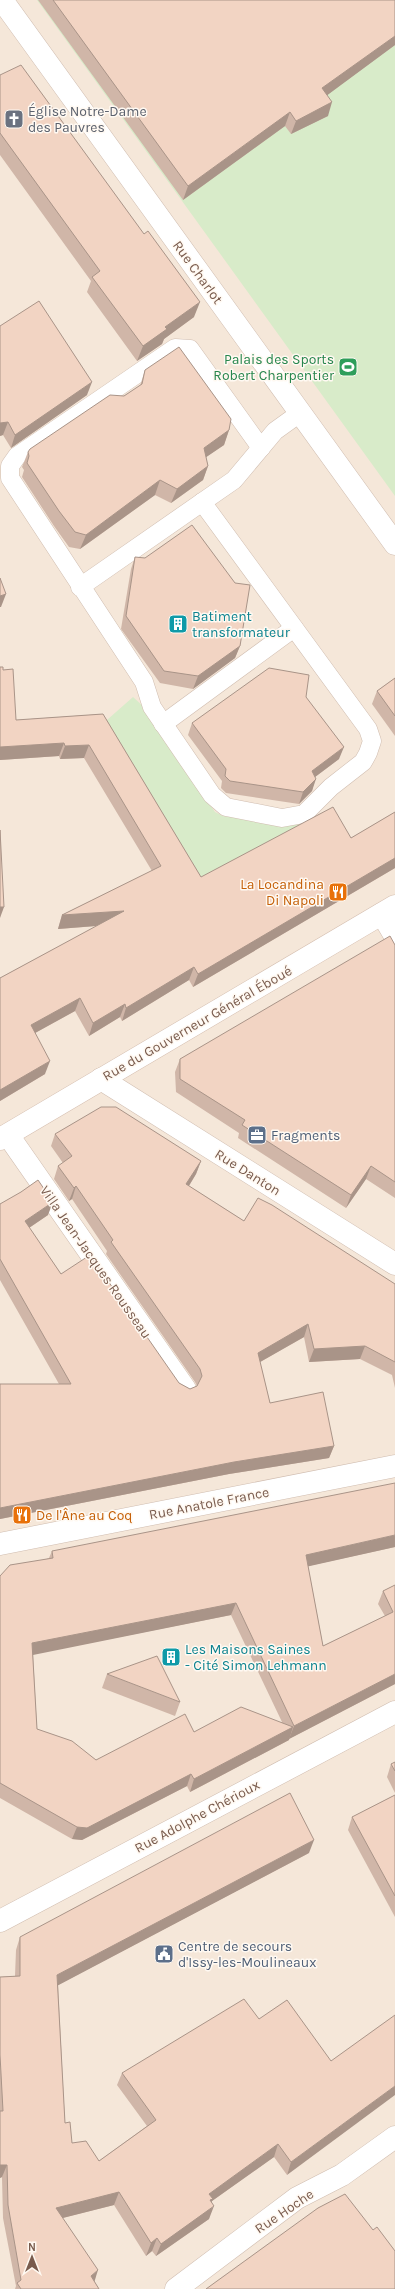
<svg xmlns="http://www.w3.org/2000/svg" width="395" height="2289" viewBox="0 0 395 2289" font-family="Karla,sans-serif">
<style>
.residential{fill:#f5e7d9}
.green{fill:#d8ebc9}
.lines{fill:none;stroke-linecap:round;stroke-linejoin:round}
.service-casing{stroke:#d0bdb0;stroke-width:19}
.pedestrian-casing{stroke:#d0bdb0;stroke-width:23}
.minor-casing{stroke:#d0bdb0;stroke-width:23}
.secondary-casing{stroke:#d5bfb0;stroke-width:23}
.service{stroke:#fff;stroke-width:18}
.pedestrian{stroke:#fff;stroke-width:22}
.minor{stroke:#fff;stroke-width:22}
.secondary{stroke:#fff;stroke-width:22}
.wall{fill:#d0b6a8;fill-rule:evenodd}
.shaded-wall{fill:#a99488}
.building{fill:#f2d4c3;stroke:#a99488}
.labels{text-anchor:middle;stroke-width:3;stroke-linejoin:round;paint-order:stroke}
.worship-label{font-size:14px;fill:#5b616d;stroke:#fff9f2;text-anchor:start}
.street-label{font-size:14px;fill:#795b4d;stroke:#fff9f2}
.leisure-label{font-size:14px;fill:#27864d;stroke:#fff9f2;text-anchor:end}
.culture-label{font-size:14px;fill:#0d838f;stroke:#fff9f2;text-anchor:start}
.food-label{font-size:14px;fill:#c56008;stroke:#fff9f2;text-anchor:end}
.service-label{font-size:14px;fill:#4e5e75;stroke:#fff9f2;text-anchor:start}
</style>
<rect width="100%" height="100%" fill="#fdf5eb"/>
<!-- residential -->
<rect class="residential" x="0" y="0" width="395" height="2289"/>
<!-- green -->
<g class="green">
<path d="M37,0H395V496Z"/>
<path d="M133,697L144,707L215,812L223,816L280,823L312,812L316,821L193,883L99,727Z"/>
</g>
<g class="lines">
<!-- service casing -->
<g class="service-casing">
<g id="service">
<path d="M202,502L368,729L372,741L368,753L363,762L331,787L304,814L282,818L226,807L212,795L152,707L144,682L10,478V466L17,456L175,348L190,349L261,448"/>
<path d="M80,587L234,480L275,431L300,413"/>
<path d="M163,724L294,628"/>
</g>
</g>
<!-- pedestrian casing -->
<g class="pedestrian-casing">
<path id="pedestrian" d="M2,0L395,544"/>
</g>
<!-- minor casing -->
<g class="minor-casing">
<g id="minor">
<path d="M382,914L395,936"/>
<path d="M101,1079L395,1264"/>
<path d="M8,1135L185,1389"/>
<path d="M0,1544L395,1466"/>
<path d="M0,1921L395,1712"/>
<path d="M176,2289L297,2198L342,2175L395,2137"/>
</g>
</g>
<!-- secondary casing -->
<g class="secondary-casing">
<path id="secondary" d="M0,1139L395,906"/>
</g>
<!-- service -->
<use href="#service" class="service"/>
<!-- pedestrian -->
<use href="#pedestrian" class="pedestrian"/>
<!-- minor -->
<use href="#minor" class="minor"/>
<!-- secondary -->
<use href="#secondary" class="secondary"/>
</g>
<!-- wall -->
<g class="wall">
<path d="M38,0H395V45L327,95L328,116L291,134L285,126L183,200Z"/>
<path d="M0,75L194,317L164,339L162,344L137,361L87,292L91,281L0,155Z"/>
<path d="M0,326L87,395L11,448L3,435L0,436Z"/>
<path d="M145,370L229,430L224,445L206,457L208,466L203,480L171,503L155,495L80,549L69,547L54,526L22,477L24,470L22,467L28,452L124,396L140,386Z"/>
<path d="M135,557L240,646L235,658L193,689L160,683L121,629L131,569Z"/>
<path d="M3,670L16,720L103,714L201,877L351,838L395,812V868L193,987L189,980L122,1021L120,1017L89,1036L75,1011L35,1033L45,1074L0,1101V978L97,926L58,929L62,915L152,871L84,758L60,759L59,756L0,760Z"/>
<path d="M395,678V736L372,704L377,691Z"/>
<path d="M306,697L339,759L315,777L312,791L299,804L226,793L221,788L222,781L188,735L192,723Z"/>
<path d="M395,945V1198L366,1179L346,1208L238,1138L239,1133L176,1092L175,1072L180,1059Z"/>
<path d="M55,1134L201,1161L196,1174L189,1186L244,1221L395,1284V1388L392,1375L360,1359L309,1362L304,1337L260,1362L270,1403L334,1446L329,1458L229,1474L0,1519V1384H59L0,1280V1204L48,1215L29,1228L61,1274L179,1383L190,1389L197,1386L195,1382L106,1254L107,1251L72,1199L69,1201L54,1179L58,1166L63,1163L51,1146Z"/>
<path d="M395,1547L308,1566L323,1646L385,1616L378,1604L383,1591L395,1585V1684L289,1739V1738V1740L190,1792L187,1786L82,1840L72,1839L0,1798V1576L49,1558L52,1551ZM231,1615L282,1722L194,1732L96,1760L37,1729L33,1654Z"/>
<path d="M107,1674L180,1702L175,1716L102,1688Z"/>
<path d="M395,1762V1793L387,1777L391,1764Z"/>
<path d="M395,1795V1917L348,1830L352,1817Z"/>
<path d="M309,1853L58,1985L65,2123L72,2143L99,2161L147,2126L117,2085L122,2073L259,2019L331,2061L287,2175L274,2157L212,2201L209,2219L156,2256L152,2251L146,2256L114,2205L62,2218L94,2281L99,2289H15L16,2286L3,2218L2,2177L0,2178V1977L15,1976L16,1950L20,1937Z"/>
</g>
<!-- shaded-wall -->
<g class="shaded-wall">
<path d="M395,36V45L318,102L322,88Z"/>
<path d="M332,102L328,116L291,134L296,121Z"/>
<path d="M290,112L285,126L183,200L188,186Z"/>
<path d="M200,302L194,317L164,339L162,344L137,361L143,346L165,327Z"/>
<path d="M92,382L87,395L11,448L15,435Z"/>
<path d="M8,422L3,435L0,436V423Z"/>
<path d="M229,430L224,445L199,462L204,448Z"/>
<path d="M208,466L203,480L171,503L177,489Z"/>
<path d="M160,480L155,495L80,549L86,535Z"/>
<path d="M6,594L1,607H0V596Z"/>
<path d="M240,646L235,658L193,689L198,676Z"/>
<path d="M64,743L59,756L0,760V747Z"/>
<path d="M89,745L84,758L60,759L65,746Z"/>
<path d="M344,747L339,759L307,783L312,771Z"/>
<path d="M316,779L312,791L299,804L303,792Z"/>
<path d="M395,858V868L193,987L198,974Z"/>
<path d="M0,907H4L0,918Z"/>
<path d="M124,911L120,924L58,929L62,915Z"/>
<path d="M194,967L189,980L122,1021L126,1008Z"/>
<path d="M80,998L75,1011L26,1038L31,1025Z"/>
<path d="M125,1004L120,1017L89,1036L93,1023Z"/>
<path d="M50,1061L45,1074L0,1101V1090Z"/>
<path d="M201,1161L196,1174L182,1197L186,1184Z"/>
<path d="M371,1166L366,1179L346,1208L351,1195Z"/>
<path d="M76,1186L72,1199L69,1201L74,1188Z"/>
<path d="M53,1202L48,1215L20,1234L25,1221Z"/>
<path d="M308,1324L304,1337L253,1366L258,1353Z"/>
<path d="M365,1346L360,1359L309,1362L314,1349Z"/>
<path d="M334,1446L329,1458L229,1474L0,1519V1508L234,1462Z"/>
<path d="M395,1535V1547L301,1568L306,1555Z"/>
<path d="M236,1603L231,1615L28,1656L32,1643Z"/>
<path d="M395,1674V1684L289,1739L294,1726Z"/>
<path d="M293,1727L289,1740L190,1792L194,1779Z"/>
<path d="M191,1774L187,1786L82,1840L72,1839L77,1827Z"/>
<path d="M314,1840L309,1853L53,1988L57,1975Z"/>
<path d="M395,2086V2095L287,2175L291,2162Z"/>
<path d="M278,2144L274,2157L212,2201L209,2210L214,2206L209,2219L156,2256L161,2244L209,2194Z"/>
<path d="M0,2165H7L2,2177L0,2178Z"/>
<path d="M119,2192L114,2205L51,2221L56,2208Z"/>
<path d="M157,2238L152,2251L146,2256L151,2243Z"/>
<path d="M98,2270L94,2283L91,2276Z"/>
</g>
<!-- building -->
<g class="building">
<path d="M53,0H395V36L322,88L332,102L296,121L290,112L188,186Z"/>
<path d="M21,65L144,234L148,231L200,302L165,327L167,329L143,346L92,277L100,271L0,133V75Z"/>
<path d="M39,301L92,382L15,435L8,422L0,423V326Z"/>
<path d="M179,347L231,419L229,430L204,448L208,466L177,489L160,480L86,535L75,532L59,511L27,463L29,456L28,452L30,449L110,395L124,396L142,384L145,370Z"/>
<path d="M192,525L235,583L250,585L240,646L198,676L164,671L126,616L135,557L145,558Z"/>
<path d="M0,578L6,594L0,596Z"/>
<path d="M0,667H3V670L13,669L16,720L103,714L201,877L333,807L351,838L395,812V858L198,974L194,967L126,1008L125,1004L93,1023L80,998L31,1025L50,1061L0,1090V978L124,911L62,915L161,866L89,745L65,746L64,743L0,747Z"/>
<path d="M269,668L309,675L306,697L344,747L312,771L316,779L303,792L230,781L225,776L226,769L192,723Z"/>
<path d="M395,678V716L377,691Z"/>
<path d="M0,830L4,907H0Z"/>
<path d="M390,936L395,945V1182L371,1166L351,1195L242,1125L245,1120L180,1079V1059Z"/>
<path d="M101,1107H116L201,1161L186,1184L244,1221L258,1198L272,1205L395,1284V1362L365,1346L314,1349L308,1324L258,1353L270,1403L323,1392L334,1446L234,1462L0,1508V1384H71L0,1259V1204L21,1192L38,1180L53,1202L25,1221L61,1274L90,1255L179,1383L190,1389L197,1386L202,1376L200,1369L111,1242L113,1240L76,1186L74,1188L58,1166L72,1156L55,1134Z"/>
<path d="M395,1483V1535L306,1555L323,1646L393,1612L383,1591L395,1585V1674L294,1726L236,1603L32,1643L37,1729L72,1741L96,1760L185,1714L194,1732L241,1707L293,1727L194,1779L191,1774L87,1828L77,1827L0,1783V1576L10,1565L53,1558L52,1551Z"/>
<path d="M157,1656L180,1702L107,1674Z"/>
<path d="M395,1762V1771L391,1764Z"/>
<path d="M290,1793L314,1840L57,1975L65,2123L70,2122L72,2143L86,2141L99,2161L156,2120L122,2073L244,1999L259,2019L287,2000L331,2061L395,2015V2086L291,2162L278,2144L209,2194L213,2199L210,2200L214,2206L161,2244L157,2238L151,2243L119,2192L56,2208L98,2270L91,2276L99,2289H21L17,2283L21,2280L8,2205L7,2165H0V2111H3L0,2055V1977L20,1976V1937Z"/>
<path d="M395,1795V1896L352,1817Z"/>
<path d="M345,2194L373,2230L377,2227L395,2251V2289H206L318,2208Z"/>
</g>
<!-- icons -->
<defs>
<g id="church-square" transform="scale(1)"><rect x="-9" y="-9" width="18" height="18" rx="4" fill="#6b7280" stroke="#fff9f2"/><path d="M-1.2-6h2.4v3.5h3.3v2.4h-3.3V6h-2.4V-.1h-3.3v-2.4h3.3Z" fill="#fff"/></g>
<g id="stadium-square" transform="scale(1)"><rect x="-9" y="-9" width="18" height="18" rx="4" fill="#2e9e5b" stroke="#fff9f2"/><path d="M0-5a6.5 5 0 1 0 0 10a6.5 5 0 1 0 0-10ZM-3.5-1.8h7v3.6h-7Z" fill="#fff"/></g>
<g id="building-square" transform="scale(1)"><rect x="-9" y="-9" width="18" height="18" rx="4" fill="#0f9aa8" stroke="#fff9f2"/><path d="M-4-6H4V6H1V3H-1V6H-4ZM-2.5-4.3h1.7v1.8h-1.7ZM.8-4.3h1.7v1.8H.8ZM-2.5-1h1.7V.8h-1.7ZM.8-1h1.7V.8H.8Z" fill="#fff"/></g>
<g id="restaurant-square" transform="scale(1)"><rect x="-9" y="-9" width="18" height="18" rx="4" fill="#e8710a" stroke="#fff9f2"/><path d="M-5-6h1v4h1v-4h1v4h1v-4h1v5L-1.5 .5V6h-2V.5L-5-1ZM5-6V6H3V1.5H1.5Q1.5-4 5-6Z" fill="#fff"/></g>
<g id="office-square" transform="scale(1)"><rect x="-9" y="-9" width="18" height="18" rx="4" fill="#5c6f8a" stroke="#fff9f2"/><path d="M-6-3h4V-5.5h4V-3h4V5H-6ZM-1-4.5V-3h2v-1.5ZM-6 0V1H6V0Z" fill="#fff"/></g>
<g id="civic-square" transform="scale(1)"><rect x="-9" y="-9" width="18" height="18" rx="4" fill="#5c6f8a" stroke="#fff9f2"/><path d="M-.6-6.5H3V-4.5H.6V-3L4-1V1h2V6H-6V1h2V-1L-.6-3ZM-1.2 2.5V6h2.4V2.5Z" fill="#fff"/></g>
</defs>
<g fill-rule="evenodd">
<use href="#church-square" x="14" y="119"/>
<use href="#stadium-square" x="348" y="367"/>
<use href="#building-square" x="178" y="624"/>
<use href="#restaurant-square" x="338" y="892"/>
<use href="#office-square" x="257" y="1135"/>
<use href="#restaurant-square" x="22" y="1515"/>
<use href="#building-square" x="171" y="1657"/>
<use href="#civic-square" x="164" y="1954"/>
</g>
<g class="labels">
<!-- worship labels -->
<g class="worship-label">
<text x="28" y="116">Église Notre-Dame<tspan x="28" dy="16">des Pauvres</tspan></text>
</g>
<!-- street labels -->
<g class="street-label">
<text transform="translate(198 272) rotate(54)" y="5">Rue Charlot</text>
<text transform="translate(197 1023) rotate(-30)" y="5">Rue du Gouverneur Général Éboué</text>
<text transform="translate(248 1172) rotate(32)" y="5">Rue Danton</text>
<text transform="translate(96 1262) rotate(55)" y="5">Villa Jean-Jacques Rousseau</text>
<text transform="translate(209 1503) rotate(-11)" y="5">Rue Anatole France</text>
<text transform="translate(197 1816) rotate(-28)" y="5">Rue Adolphe Chérioux</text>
<text transform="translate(284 2211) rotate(-34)" y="5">Rue Hoche</text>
</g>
<!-- leisure labels -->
<g class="leisure-label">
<text x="334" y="364">Palais des Sports<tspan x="334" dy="16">Robert Charpentier</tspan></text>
</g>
<!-- culture labels -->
<g class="culture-label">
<text x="192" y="621">Batiment<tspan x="192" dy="16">transformateur</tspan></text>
<text x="185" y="1654">Les Maisons Saines<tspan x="185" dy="16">- Cité Simon Lehmann</tspan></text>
</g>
<!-- food labels -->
<g class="food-label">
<text x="324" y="889">La Locandina<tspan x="324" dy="16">Di Napoli</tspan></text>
<text x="36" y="1520" text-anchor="start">De l'Âne au Coq</text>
</g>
<!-- service labels -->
<g class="service-label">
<text x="271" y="1140">Fragments</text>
<text x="178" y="1951">Centre de secours<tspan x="178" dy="16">d'Issy-les-Moulineaux</tspan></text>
</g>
</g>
<!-- north arrow -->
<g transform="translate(32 2257)" stroke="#fff9f2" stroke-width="3" paint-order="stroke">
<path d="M0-3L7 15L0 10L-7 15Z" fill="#795b4d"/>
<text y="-6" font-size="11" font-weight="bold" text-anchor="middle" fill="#795b4d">N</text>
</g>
</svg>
